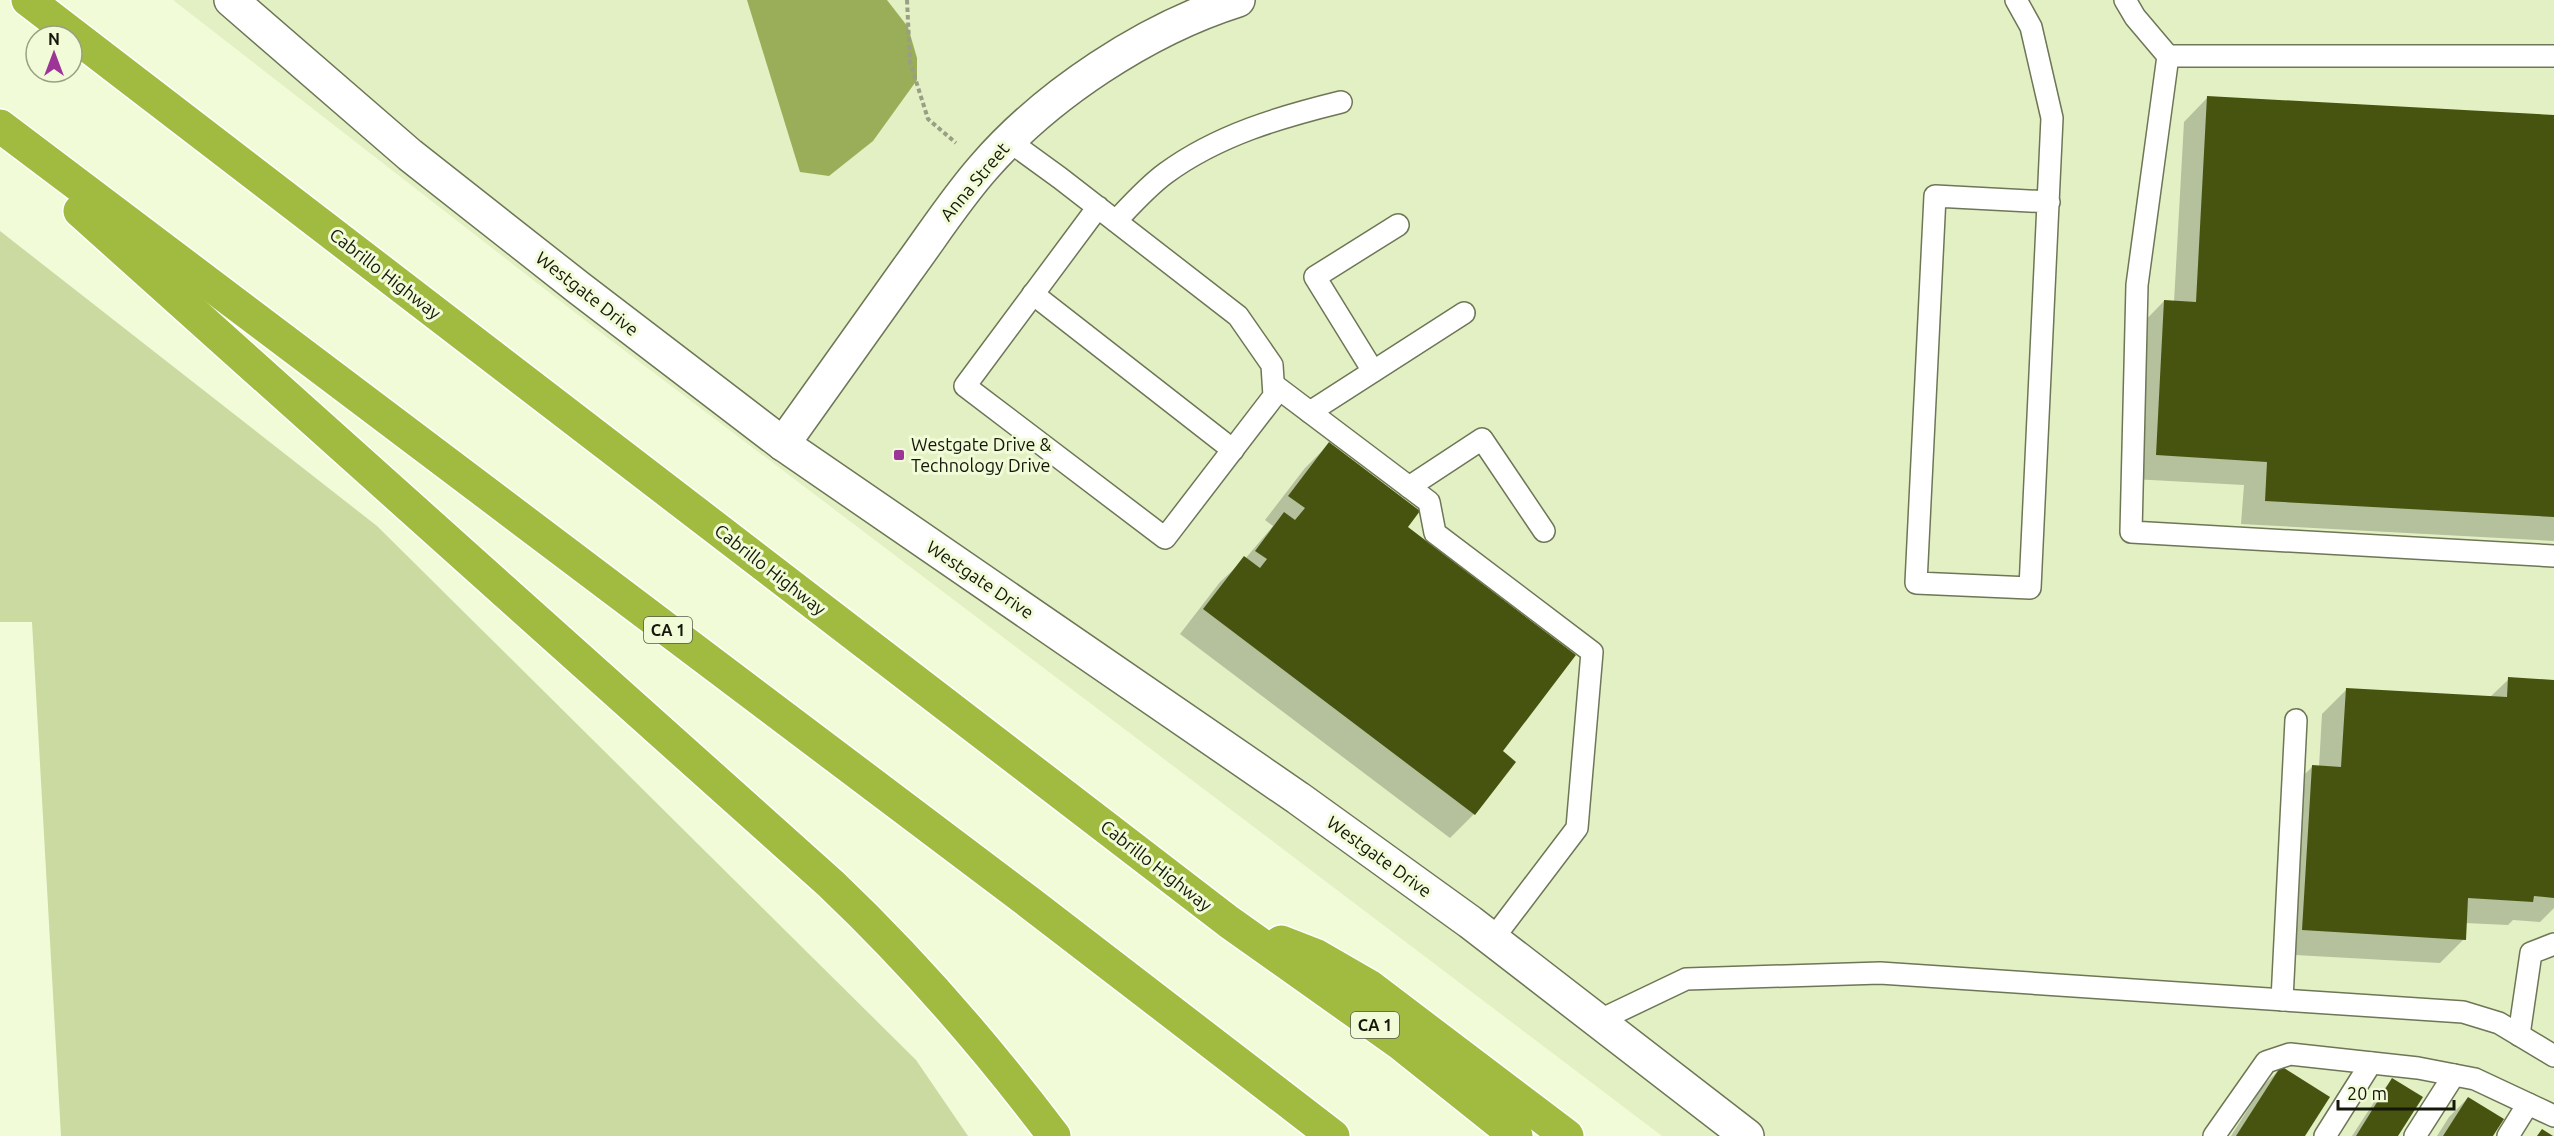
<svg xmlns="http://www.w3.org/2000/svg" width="2554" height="1136" viewBox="0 0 2554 1136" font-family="Ubuntu,sans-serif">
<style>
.built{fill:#e3f0c4}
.green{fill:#cadaa1}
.water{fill:#9aae59}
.shadow{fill:#0003}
.building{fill:#475410}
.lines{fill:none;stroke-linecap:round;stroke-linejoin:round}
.lane-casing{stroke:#6d7656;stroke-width:24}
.street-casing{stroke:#6d7656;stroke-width:36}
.secondary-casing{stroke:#6d7656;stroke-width:36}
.highway-casing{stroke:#fff;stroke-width:36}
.path{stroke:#989f84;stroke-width:4;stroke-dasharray:4.5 3;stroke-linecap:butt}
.lane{stroke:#fff;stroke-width:21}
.street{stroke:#fff;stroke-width:33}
.secondary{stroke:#fff;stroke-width:33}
.highway{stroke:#a1bb41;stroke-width:33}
.poi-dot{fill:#9d3497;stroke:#f1fbd7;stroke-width:2}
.labels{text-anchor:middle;stroke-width:6;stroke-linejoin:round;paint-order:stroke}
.shield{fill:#f1fbd7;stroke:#565b48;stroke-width:1.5}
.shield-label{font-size:16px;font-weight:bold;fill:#14170a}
.street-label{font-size:18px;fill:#14170a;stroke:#f1fbd7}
.poi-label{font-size:18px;fill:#14170a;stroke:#f1fbd7;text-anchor:start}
</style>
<rect width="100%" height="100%" fill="#f1fbd7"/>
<!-- built -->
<path class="built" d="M173,0H2554V1136H1662L604,335Z"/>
<!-- green -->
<path class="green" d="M0,231L377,526L916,1060L968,1136H61L32,622H0Z"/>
<!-- water -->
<path class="water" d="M747,0H887L908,27L917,58V80L873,141L829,176L800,172Z"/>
<!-- shadow -->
<g class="shadow">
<path d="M2208,97L2554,116V541L2241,524L2244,485L2132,479L2140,326L2164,301L2174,302L2184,122Z"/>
<path d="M1329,444L1406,527L1474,814L1450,838L1180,634L1220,582L1245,559L1273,526L1265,520L1305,468Z"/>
<path d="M2509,679L2554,681V908L2540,922L2513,920L2508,925L2465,923L2464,939L2440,963L2278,954L2288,791L2312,767H2319L2322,714L2346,690L2490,697Z"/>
<path d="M2281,1068L2303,1136H2231L2262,1087Z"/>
<path d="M2392,1080L2396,1136H2352L2380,1093Z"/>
<path d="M2468,1098L2491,1136H2437L2449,1117Z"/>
</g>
<!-- building -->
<g class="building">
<path d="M2207,96L2554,115V517L2265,501L2267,462L2156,455L2164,300L2196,302Z"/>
<path d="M1329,442L1420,511L1408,527L1576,655L1503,751L1516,762L1475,815L1203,609L1244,556L1260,568L1267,559L1255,551L1284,512L1295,520L1305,508L1288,496Z"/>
<path d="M2508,677L2554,680V898L2534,896L2533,902L2468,898L2466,940L2302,930L2312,765L2341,767L2346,688L2507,697Z"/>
<path d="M2281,1066L2330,1097L2305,1136H2236Z"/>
<path d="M2392,1078L2423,1097L2398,1136H2356Z"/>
<path d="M2468,1097L2504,1119L2493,1136H2443Z"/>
<path d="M2542,1129L2553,1136H2537Z"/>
</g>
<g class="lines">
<!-- lane casing -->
<g class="lane-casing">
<g id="lane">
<path d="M2016,0L2031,27L2052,118L2030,588L1916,583L1935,196L2049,202"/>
<path d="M2125,0L2135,17L2168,56L2137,285L2131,532L2554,556"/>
<path d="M2168,56H2554"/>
<path d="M1009,141L1060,178L1238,316L1272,365L1274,396L1165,538L965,386L1098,207"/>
<path d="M1116,221C1132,204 1148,186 1166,173C1218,135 1280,117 1341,102"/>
<path d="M1033,294L1233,450"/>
<path d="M1373,371L1315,277L1398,225"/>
<path d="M1274,385L1429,502L1435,533L1592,652L1577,828L1492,940"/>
<path d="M1310,412L1464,313"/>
<path d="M1409,487L1482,439L1544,531"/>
<path d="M2282,1000L2296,720"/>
<path d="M1598,1021L1686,979L1880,973L2463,1012L2499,1023L2554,1056"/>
<path d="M2519,1035L2531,953L2554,944"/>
<path d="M2214,1136L2266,1062L2290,1054L2418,1068L2475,1079L2554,1116"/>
<path d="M2325,1136L2371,1063"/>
<path d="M2415,1136L2454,1075"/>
<path d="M2508,1136L2528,1104"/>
</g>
</g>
<!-- street casing -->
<g class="street-casing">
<path id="street" d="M783,444C825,386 866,328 907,270C932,236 955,200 983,168C1046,95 1146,29 1238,0"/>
</g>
<!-- secondary casing -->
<g class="secondary-casing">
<path id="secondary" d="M231,0L410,155L579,288L783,444L1298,798L1470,922L1747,1136"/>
</g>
<!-- highway casing -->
<g class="highway-casing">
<g id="highway">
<path d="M28,0L1229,922L1401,1044L1516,1136"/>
<path d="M0,126L1030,903L1333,1136"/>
<path d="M80,211L831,884C913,962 986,1046 1054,1136"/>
<path d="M1281,942L1317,956L1369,986L1567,1136"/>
</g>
</g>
<!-- path -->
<path class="path" d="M907,0L910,62L928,119L956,143"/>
<!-- lane -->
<use href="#lane" class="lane"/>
<!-- street -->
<use href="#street" class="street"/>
<!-- secondary -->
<use href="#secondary" class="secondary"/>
<!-- highway -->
<use href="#highway" class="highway"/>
</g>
<!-- markers -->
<rect class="poi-dot" x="893" y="449" width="12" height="12" rx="3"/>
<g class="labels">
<!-- shield labels -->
<g class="shield">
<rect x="644" y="617" width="48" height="26" rx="4.5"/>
<rect x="1351" y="1012" width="48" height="26" rx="4.5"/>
</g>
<g class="shield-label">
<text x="668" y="636">CA 1</text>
<text x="1375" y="1031">CA 1</text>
</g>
<!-- street labels -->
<g class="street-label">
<text transform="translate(975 182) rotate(-50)" y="6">Anna Street</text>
<text transform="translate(385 274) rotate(38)" y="6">Cabrillo Highway</text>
<text transform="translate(587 294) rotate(38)" y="6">Westgate Drive</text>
<text transform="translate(770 570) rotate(38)" y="6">Cabrillo Highway</text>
<text transform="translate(980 580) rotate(34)" y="6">Westgate Drive</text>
<text transform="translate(1379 857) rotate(36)" y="6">Westgate Drive</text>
<text transform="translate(1156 866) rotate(38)" y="6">Cabrillo Highway</text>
</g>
<!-- poi labels -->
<g class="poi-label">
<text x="911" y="451">Westgate Drive &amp;<tspan x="911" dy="21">Technology Drive</tspan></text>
</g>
</g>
<!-- north arrow -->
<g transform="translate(54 54)"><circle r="28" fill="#f1fbd7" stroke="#99a085" stroke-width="1.5"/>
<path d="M0-4.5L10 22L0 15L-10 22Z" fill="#9d3497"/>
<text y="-9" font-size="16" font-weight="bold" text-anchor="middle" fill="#14170a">N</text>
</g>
<!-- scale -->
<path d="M2338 1100v9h116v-9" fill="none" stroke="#14170a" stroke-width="3"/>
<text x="2347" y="1100" font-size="18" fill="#14170a" stroke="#f1fbd7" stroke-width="4.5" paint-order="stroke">20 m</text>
</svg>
